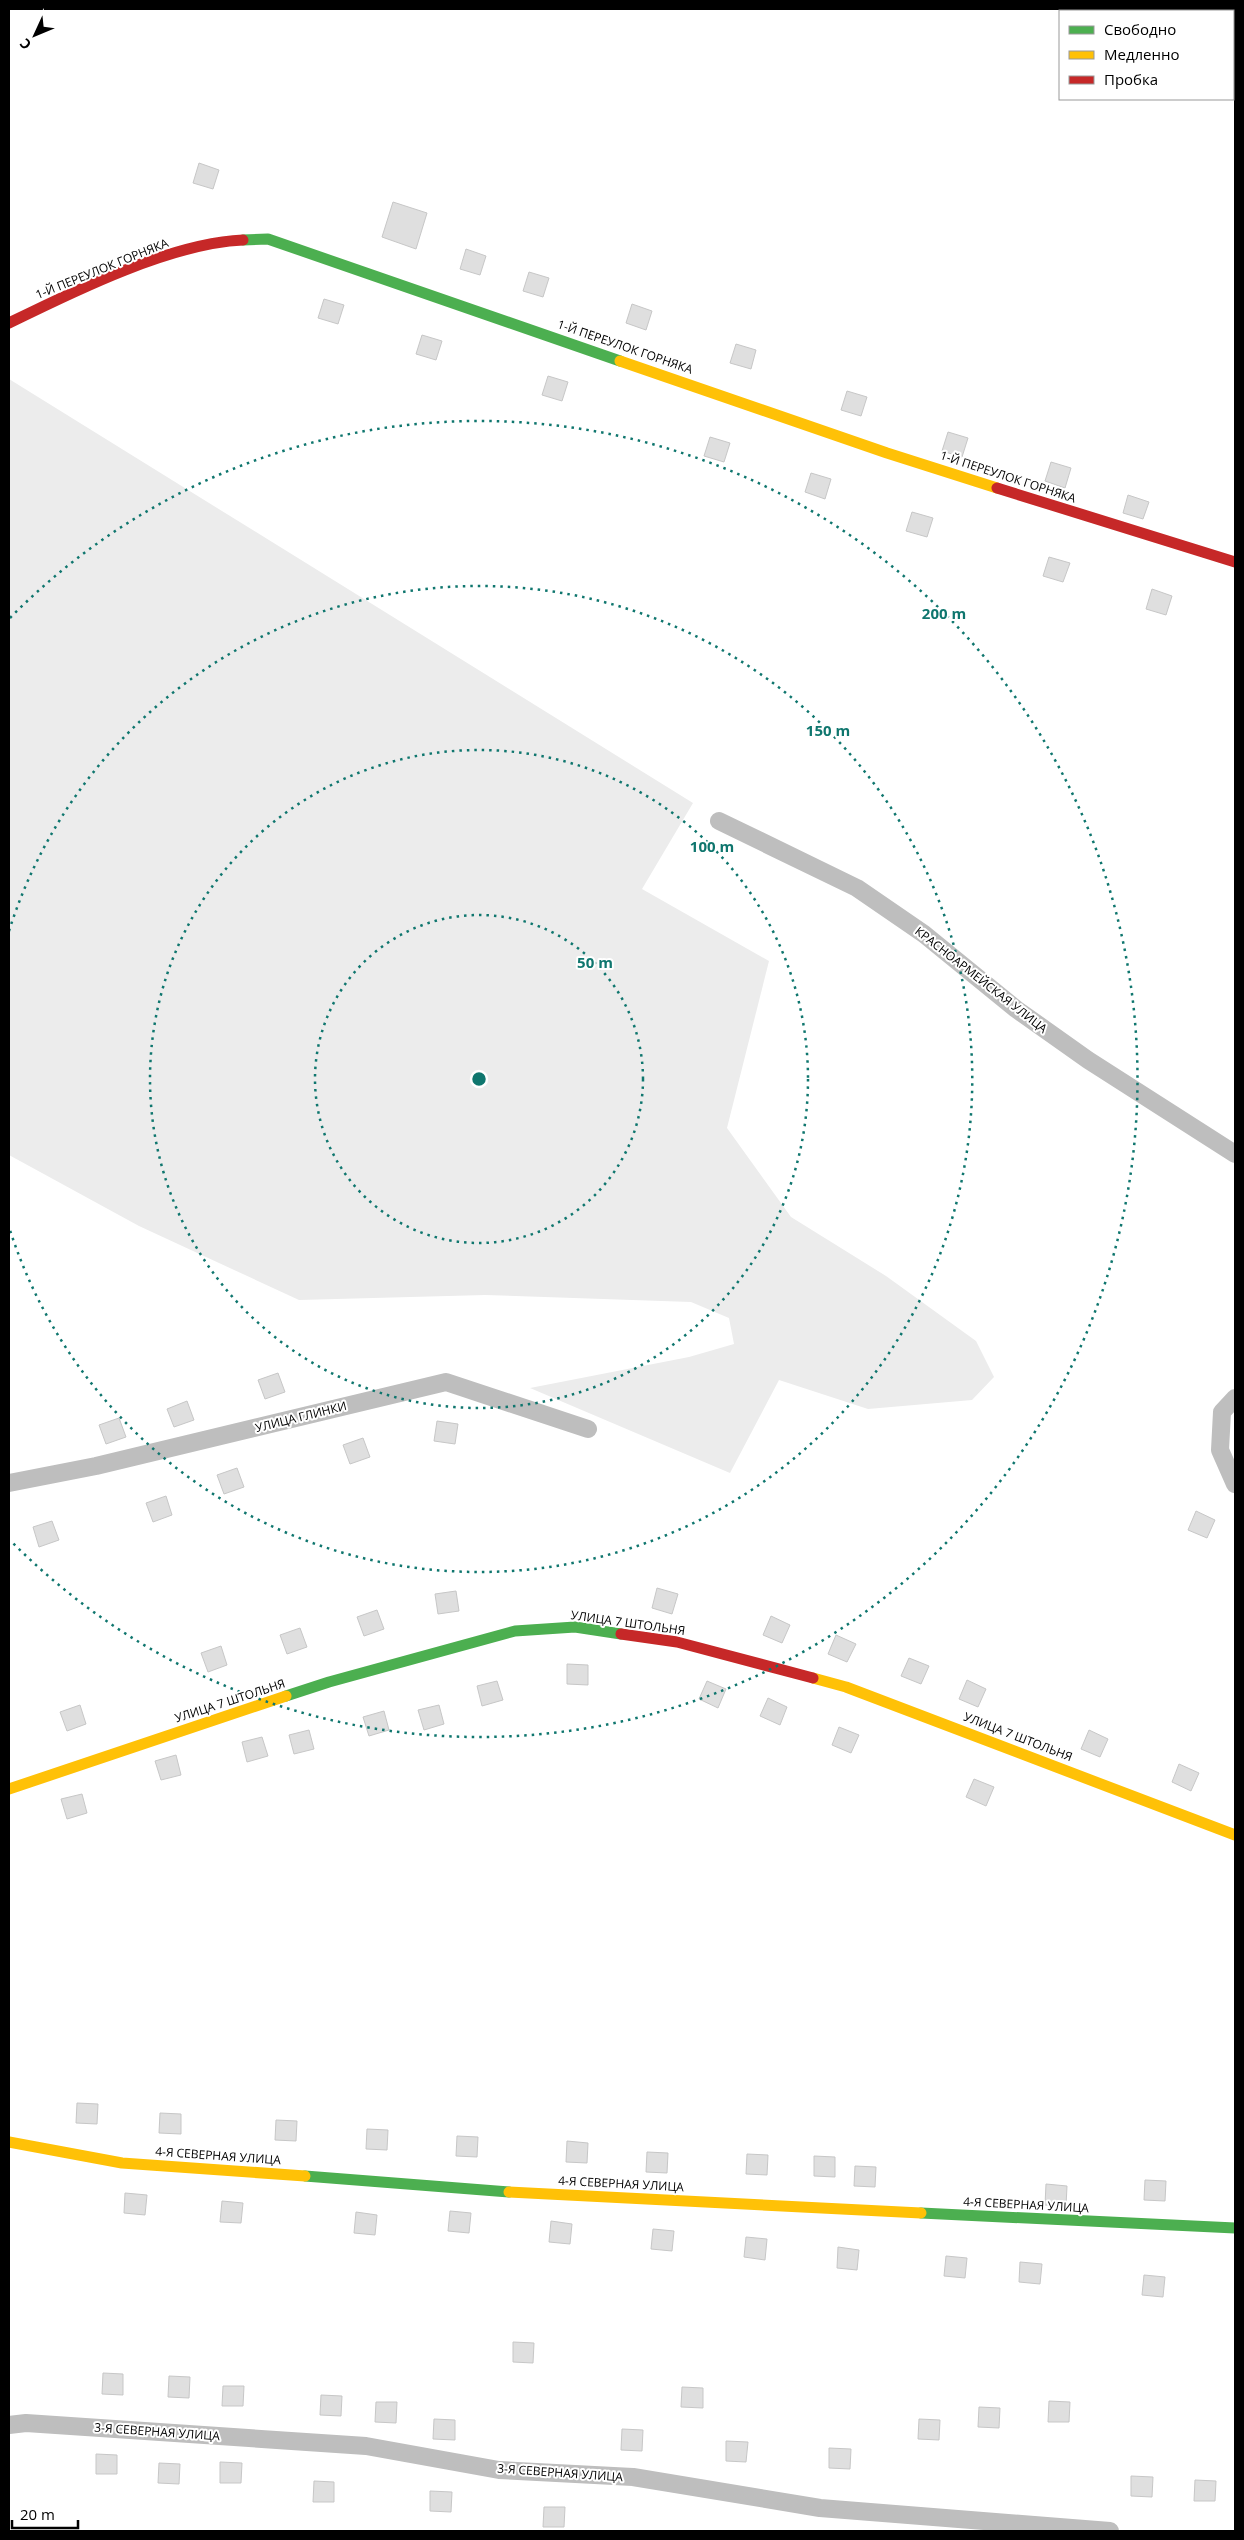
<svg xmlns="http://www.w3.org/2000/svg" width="1244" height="2540" viewBox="0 0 1244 2540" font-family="'Open Sans',sans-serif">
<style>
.green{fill:#ececec}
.building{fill:#dfdfdf;stroke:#c7c7c7}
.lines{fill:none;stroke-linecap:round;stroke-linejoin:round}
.street{stroke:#bebebe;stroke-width:18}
.fast{stroke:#4caf50;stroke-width:11}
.slow{stroke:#ffc107;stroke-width:11}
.jam{stroke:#c62828;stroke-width:11}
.ring{fill:none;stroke:#0f766e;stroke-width:2.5;stroke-dasharray:2.5 5}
.labels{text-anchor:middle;stroke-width:4;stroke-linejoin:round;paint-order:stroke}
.street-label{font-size:12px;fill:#000;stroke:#fff}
.centre{fill:#0f766e;stroke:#fff;stroke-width:2.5}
.ring-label{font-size:15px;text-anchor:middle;font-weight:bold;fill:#0f766e;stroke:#fff;stroke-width:4;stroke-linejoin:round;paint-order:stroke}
</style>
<rect width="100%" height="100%" fill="#fff"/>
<!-- green -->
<path class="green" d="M9,379L693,803L642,889L769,961L727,1128L791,1217L886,1276L976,1341L994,1377L972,1400L868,1409L779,1380L730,1473L530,1388L689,1357L734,1344L729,1318L691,1302L485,1295L299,1300L139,1226L9,1155Z"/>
<!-- building -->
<g class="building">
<path d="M199,163L219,170L213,189L193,183Z"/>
<path d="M393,202L427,213L416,249L382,237Z"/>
<path d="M466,249L486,256L480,275L460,269Z"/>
<path d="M529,272L549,278L543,297L523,291Z"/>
<path d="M324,299L344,305L338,324L318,318Z"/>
<path d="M632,304L652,311L646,330L626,323Z"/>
<path d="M422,335L442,341L436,360L416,354Z"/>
<path d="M736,344L756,350L751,369L730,363Z"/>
<path d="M548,376L568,382L562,401L542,395Z"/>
<path d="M847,391L867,397L861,416L841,410Z"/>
<path d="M948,432L968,438L962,457L942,451Z"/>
<path d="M710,437L730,443L724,462L704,456Z"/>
<path d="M1051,462L1071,468L1065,488L1045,481Z"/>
<path d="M811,473L831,479L825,499L805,492Z"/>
<path d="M1128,495L1149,502L1143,519L1123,513Z"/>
<path d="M912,512L933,518L927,537L906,531Z"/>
<path d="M1049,557L1070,563L1063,582L1043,576Z"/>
<path d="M1152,589L1172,596L1166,615L1146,609Z"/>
<path d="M278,1373L285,1392L265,1399L258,1380Z"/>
<path d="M187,1401L194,1420L174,1427L167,1409Z"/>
<path d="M119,1418L126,1437L106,1444L99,1425Z"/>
<path d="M437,1421L458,1424L455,1444L434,1441Z"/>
<path d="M363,1438L370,1457L350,1464L343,1445Z"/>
<path d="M237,1468L244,1487L224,1494L217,1475Z"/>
<path d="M166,1496L172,1515L153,1522L146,1503Z"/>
<path d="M1196,1511L1215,1520L1207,1538L1188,1530Z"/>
<path d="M52,1521L59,1540L39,1547L33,1527Z"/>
<path d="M657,1588L678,1594L672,1614L652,1608Z"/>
<path d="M456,1591L459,1611L438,1614L435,1594Z"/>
<path d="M377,1610L384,1629L364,1636L357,1617Z"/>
<path d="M771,1616L790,1625L782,1643L763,1635Z"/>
<path d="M300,1628L307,1647L287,1654L280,1635Z"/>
<path d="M836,1635L856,1644L847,1662L828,1654Z"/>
<path d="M221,1646L227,1665L208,1672L201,1653Z"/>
<path d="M909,1658L929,1666L921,1684L901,1676Z"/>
<path d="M567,1664L588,1665V1685L567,1684Z"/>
<path d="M967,1680L986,1689L978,1707L959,1699Z"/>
<path d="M497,1681L503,1700L482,1706L477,1686Z"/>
<path d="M707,1681L726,1689L718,1708L699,1699Z"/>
<path d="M768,1698L787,1707L780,1725L760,1716Z"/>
<path d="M80,1705L86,1724L67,1731L60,1712Z"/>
<path d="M439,1705L444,1724L424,1730L418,1710Z"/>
<path d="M384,1711L389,1730L369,1736L363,1717Z"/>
<path d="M839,1727L859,1735L851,1753L832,1745Z"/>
<path d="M309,1730L314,1749L294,1754L289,1735Z"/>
<path d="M1089,1730L1108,1739L1100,1757L1081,1749Z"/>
<path d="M262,1737L268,1756L247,1762L242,1742Z"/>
<path d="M176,1755L181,1775L161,1780L155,1761Z"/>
<path d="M1179,1764L1199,1773L1191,1791L1172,1782Z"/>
<path d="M974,1779L994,1787L986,1806L966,1797Z"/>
<path d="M82,1794L87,1813L67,1819L61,1799Z"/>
<path d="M77,2103L98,2104L97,2124L76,2123Z"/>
<path d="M160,2113L181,2114V2134L159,2133Z"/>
<path d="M276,2120L297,2121L296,2141L275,2140Z"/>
<path d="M367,2129L388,2130L387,2150L366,2149Z"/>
<path d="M457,2136L478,2137L477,2157L456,2156Z"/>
<path d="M567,2141L588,2143L587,2163L566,2162Z"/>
<path d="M647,2152L668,2153L667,2173L646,2172Z"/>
<path d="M747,2154L768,2155L767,2175L746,2174Z"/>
<path d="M814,2156L835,2157V2177L814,2176Z"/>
<path d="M855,2166L876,2167L875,2187L854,2186Z"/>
<path d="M1145,2180L1166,2181L1165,2201L1144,2200Z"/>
<path d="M1046,2184L1067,2186L1066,2206L1045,2205Z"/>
<path d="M125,2193L147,2195L145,2215L124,2213Z"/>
<path d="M222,2201L243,2203L241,2223L220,2222Z"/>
<path d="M450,2211L471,2213L469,2233L448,2231Z"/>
<path d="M356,2212L377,2215L375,2235L354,2233Z"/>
<path d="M551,2221L572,2224L570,2244L549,2242Z"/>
<path d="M653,2229L674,2231L672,2251L651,2249Z"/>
<path d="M746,2237L767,2239L765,2260L744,2257Z"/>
<path d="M838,2247L859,2250L857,2270L837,2268Z"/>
<path d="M946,2256L967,2258L965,2278L944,2276Z"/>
<path d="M1020,2262L1042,2264L1040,2284L1019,2282Z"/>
<path d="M1144,2275L1165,2277L1163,2297L1142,2295Z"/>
<path d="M513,2342L534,2343L533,2363L513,2362Z"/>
<path d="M103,2373L123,2374V2395L102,2394Z"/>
<path d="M169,2376L190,2377L189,2398L168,2397Z"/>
<path d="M223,2386H244L243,2406H222Z"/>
<path d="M682,2387L703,2388V2408L681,2407Z"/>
<path d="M321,2395L342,2396L341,2416L320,2415Z"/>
<path d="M1049,2401L1070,2402L1069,2422H1048Z"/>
<path d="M376,2402H397L396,2423L375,2422Z"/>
<path d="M979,2407L1000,2408L999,2428L978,2427Z"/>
<path d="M434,2419L455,2420V2440L433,2439Z"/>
<path d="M919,2419L940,2420L939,2440L918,2439Z"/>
<path d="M622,2429L643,2430L642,2451L621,2450Z"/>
<path d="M726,2441L748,2442L746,2462L726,2461Z"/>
<path d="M829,2448L851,2449L850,2469L829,2468Z"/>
<path d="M96,2454L117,2455V2474H96Z"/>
<path d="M220,2462L242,2463L241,2483H220Z"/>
<path d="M159,2463L180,2464L179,2484L158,2483Z"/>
<path d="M1131,2476L1153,2477L1152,2497L1131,2496Z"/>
<path d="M1195,2480L1216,2481L1215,2501H1194Z"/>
<path d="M314,2481L334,2482V2502H313Z"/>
<path d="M430,2491L452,2492L451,2512L430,2511Z"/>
<path d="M544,2507H565L564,2527H543Z"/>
</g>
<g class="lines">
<!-- street -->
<g class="street">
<path d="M719,821L857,888L924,934L1016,1009L1088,1060L1235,1154"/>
<path d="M1235,1398L1222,1412L1220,1450L1235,1484"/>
<path d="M9,1483L96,1466L446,1382L588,1429"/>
<path d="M9,2425L26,2423L366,2446L499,2470L633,2477L820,2508L1110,2531"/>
</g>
<!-- fast -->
<g class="fast">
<path d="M243,240L268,239L620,361"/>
<path d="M286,1696L329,1682L515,1631L575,1627L621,1634"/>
<path d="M305,2176L509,2192"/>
<path d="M921,2213L1235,2228"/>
</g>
<!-- slow -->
<g class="slow">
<path d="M620,361L887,453L997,488"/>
<path d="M813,1678L846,1687L1235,1835"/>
<path d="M9,1789L286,1696"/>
<path d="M9,2142L122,2163L305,2176"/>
<path d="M509,2192L921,2213"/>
</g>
<!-- jam -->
<g class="jam">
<path d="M9,323C74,291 171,243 243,240"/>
<path d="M997,488L1235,562"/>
<path d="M621,1634L677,1642L813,1678"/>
</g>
</g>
<!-- distance rings -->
<g class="ring">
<circle cx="479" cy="1079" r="164"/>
<circle cx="479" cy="1079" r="329"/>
<path d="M9 931A493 493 0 1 1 9 1227"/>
<path d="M10 618A658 658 0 1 1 10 1540"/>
</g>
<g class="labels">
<!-- street labels -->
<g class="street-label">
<text transform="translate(102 269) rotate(-22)" y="4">1-Й ПЕРЕУЛОК ГОРНЯКА</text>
<text transform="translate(625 347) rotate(19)" y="4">1-Й ПЕРЕУЛОК ГОРНЯКА</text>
<text transform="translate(1008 477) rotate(18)" y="4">1-Й ПЕРЕУЛОК ГОРНЯКА</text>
<text transform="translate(981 980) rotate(38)" y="4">КРАСНОАРМЕЙСКАЯ УЛИЦА</text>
<text transform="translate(301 1417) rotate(-14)" y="4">УЛИЦА ГЛИНКИ</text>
<text transform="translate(628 1623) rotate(8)" y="4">УЛИЦА 7 ШТОЛЬНЯ</text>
<text transform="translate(230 1701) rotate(-18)" y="4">УЛИЦА 7 ШТОЛЬНЯ</text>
<text transform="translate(1018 1737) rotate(21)" y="4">УЛИЦА 7 ШТОЛЬНЯ</text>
<text transform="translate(218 2156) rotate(4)" y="4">4-Я СЕВЕРНАЯ УЛИЦА</text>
<text transform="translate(621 2184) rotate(3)" y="4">4-Я СЕВЕРНАЯ УЛИЦА</text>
<text transform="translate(1026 2205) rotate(3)" y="4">4-Я СЕВЕРНАЯ УЛИЦА</text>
<text transform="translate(157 2432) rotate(4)" y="4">3-Я СЕВЕРНАЯ УЛИЦА</text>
<text transform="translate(560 2473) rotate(4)" y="4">3-Я СЕВЕРНАЯ УЛИЦА</text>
</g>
</g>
<circle cx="479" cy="1079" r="8" class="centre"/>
<g class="ring-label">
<text x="944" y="619">200 m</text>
<text x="828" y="736">150 m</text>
<text x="712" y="852">100 m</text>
<text x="595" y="968">50 m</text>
</g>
<!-- border -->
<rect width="1244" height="2540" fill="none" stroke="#000000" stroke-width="20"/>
<!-- legend -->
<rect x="1059" y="10" width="175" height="90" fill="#ffffff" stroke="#999999"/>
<rect x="1069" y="26" width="25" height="8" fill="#4caf50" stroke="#999999"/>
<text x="1104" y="35" font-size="15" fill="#000000">Свободно</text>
<rect x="1069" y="51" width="25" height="8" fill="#ffc107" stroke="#999999"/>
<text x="1104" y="60" font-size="15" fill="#000000">Медленно</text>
<rect x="1069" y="76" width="25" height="8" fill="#c62828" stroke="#999999"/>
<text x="1104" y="85" font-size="15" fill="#000000">Пробка</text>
<!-- north arrow -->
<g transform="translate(35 35) rotate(226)" stroke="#ffffff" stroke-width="4" paint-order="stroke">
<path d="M0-4L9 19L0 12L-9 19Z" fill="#000000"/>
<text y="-8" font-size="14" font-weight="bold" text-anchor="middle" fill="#000000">С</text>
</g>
<!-- scale -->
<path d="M12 2520v8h66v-8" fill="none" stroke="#000000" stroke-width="2.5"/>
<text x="20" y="2520" font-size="15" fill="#000000" stroke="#ffffff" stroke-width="4" paint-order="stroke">20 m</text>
</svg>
